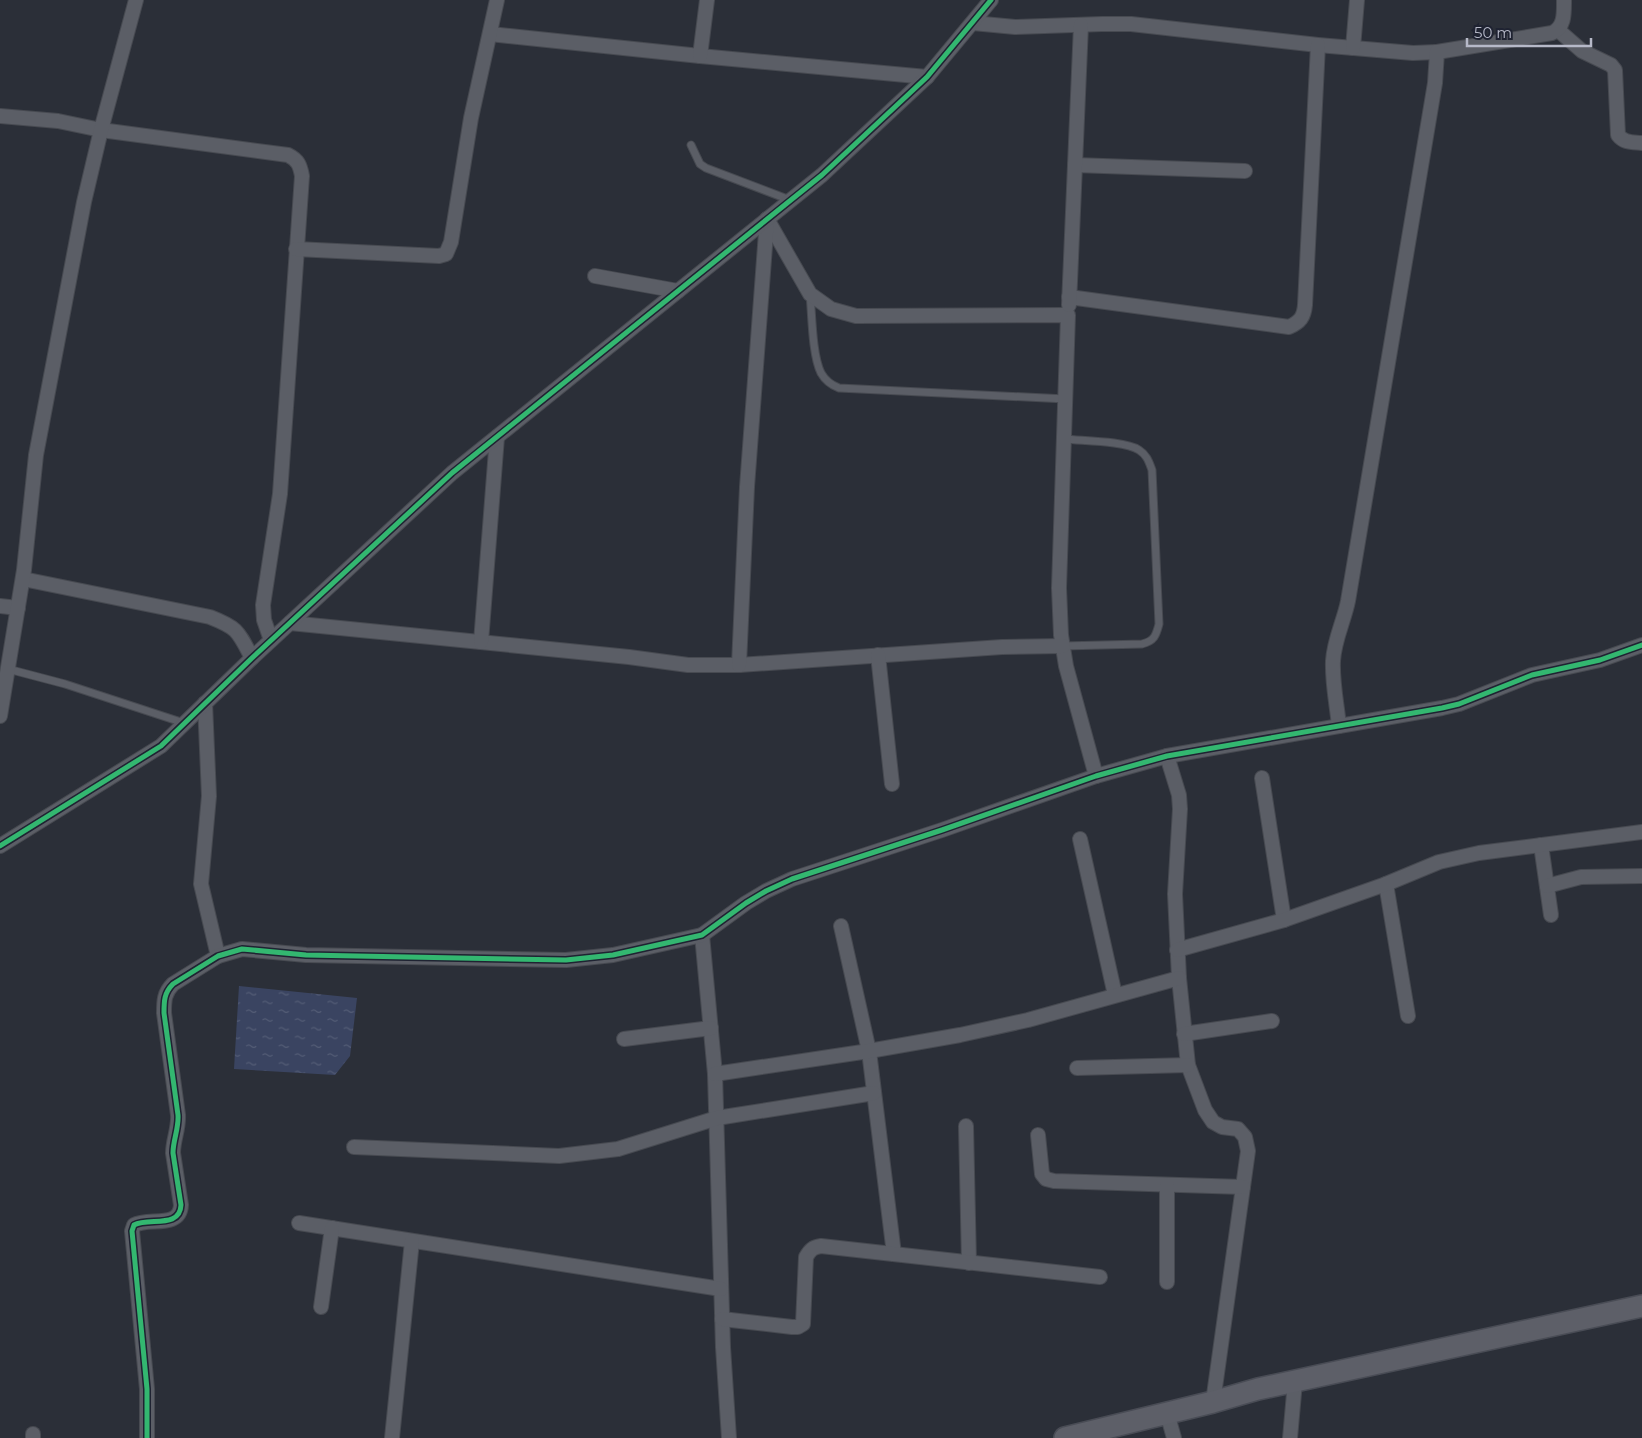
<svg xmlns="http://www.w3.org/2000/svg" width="1642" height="1438" viewBox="0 0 1642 1438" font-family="Montserrat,sans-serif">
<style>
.water{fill:url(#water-ripples)}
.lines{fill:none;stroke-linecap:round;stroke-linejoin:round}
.lane-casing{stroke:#474a51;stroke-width:9}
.street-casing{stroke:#474a51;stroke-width:16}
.primary-casing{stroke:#494c55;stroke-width:24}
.lane{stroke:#5b5e66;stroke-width:7}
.street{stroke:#5b5e66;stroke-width:14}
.primary{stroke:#5d5f68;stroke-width:21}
.cycleway-casing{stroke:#1f2332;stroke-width:8}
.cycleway{stroke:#33b770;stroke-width:5}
</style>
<defs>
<pattern id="water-ripples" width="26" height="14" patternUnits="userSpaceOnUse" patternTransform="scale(1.25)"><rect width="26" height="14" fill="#3a4461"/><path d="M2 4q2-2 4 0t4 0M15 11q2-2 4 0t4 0" fill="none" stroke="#545d76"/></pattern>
</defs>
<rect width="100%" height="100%" fill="#2b2f38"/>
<!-- water -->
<path class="water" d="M239,986L357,998L350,1056L335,1075L234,1069Z"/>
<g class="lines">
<!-- lane casing -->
<g class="lane-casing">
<g id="lane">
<path d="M691,145L700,164L706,168L790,200"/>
<path d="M810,294C812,314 812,355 821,373C825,380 831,385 839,388L1066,399"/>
<path d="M1063,646L1142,644C1154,641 1156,636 1159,624L1152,470C1149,462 1147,455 1139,450C1125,441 1083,441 1065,439"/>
<path d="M8,669L65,684L184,723"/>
</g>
</g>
<!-- street casing -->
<g class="street-casing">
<g id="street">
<path d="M973,23L1015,27L1102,24H1131L1318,45L1413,53L1437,52"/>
<path d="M1558,30L1582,51L1611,65L1615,70L1618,135C1624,143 1632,142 1642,143"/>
<path d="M490,34L700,56L927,77"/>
<path d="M1353,48L1357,0"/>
<path d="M700,56L707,0"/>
<path d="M0,116L58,121L101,130L288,155C298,160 300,165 302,176L280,494L263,605L264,620L271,640"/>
<path d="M1075,165L1245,171"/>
<path d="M767,219L810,294L831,309L856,316L1068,315L1059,588L1061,635L1066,666L1096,776"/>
<path d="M296,249L439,256L446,254L451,242L471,118L497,0"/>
<path d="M595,276L678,291"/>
<path d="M1069,297L1289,327C1300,322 1304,317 1305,305L1318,45"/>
<path d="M1069,305L1081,25"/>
<path d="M23,579L210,617C238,628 238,631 252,658"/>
<path d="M0,606L18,608"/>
<path d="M290,623L629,657L688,665H739L1002,647L1063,646"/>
<path d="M481,642L497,437"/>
<path d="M878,655L892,784"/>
<path d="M739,665L747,487L767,219"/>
<path d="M205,703L209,796L201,884L218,956"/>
<path d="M0,716L24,570L36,455L84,202L101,130L136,0"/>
<path d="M1339,726C1337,705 1332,682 1333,661C1334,640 1344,621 1348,601L1435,83L1437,52L1552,33C1565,27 1564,13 1564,0"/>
<path d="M1167,756L1179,795L1180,809L1175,894L1179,978L1188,1065L1205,1110L1213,1122L1222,1127L1238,1129L1245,1137L1248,1151L1213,1402"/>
<path d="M1262,778L1284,920"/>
<path d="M1080,839L1115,995"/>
<path d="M1541,845L1551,915"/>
<path d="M0,846L161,746L252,658L452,473L822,175L927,77L991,0"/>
<path d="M1386,884L1408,1016"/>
<path d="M1547,886L1581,877L1642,876"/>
<path d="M841,926L869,1051L894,1254"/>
<path d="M702,935L715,1074L723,1347L729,1438"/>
<path d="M1177,950L1284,920L1386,884L1439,862L1479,853L1642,832"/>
<path d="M1184,1034L1272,1021"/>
<path d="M624,1039L711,1028"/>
<path d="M1077,1068L1188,1065"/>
<path d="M715,1074L869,1051L960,1035L1028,1020L1179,978"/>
<path d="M966,1126L969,1263"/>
<path d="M1038,1135L1042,1174L1046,1179L1054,1181L1243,1187"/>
<path d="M354,1147L559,1156L618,1149L717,1118L874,1093"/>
<path d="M299,1223L721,1289"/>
<path d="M1167,1282V1185"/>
<path d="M321,1307L332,1228"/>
<path d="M722,1319L792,1327H798L803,1324L806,1257C810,1250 813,1247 821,1246L1100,1277"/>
<path d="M1167,1413L1174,1438"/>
<path d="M33,1438V1434"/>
<path d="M147,1438V1389L132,1231L134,1225C149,1217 180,1229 181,1205L173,1153C173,1140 179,1128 178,1115L164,1013C164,1001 164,993 173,984L218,956L242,949L306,955L566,960L613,955L702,935L746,903L766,891L792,879L942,830L1096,776L1167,756L1442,708L1459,704L1532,675L1600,660L1642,645"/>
<path d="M392,1438L412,1241"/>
<path d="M1290,1438L1295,1382"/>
</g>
</g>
<!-- primary casing -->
<g class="primary-casing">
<path id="primary" d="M1065,1438L1213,1402L1258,1389L1642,1306"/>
</g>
<!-- lane -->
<use href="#lane" class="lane"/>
<!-- street -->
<use href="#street" class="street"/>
<!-- primary -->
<use href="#primary" class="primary"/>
<!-- cycleway casing -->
<g class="cycleway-casing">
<g id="cycleway">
<path d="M0,846L161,746L252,658L452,473L822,175L927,77L991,0"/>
<path d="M147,1438V1389L132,1231L134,1225C149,1217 180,1229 181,1205L173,1153C173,1140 179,1128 178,1115L164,1013C164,1001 164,993 173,984L218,956L242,949L306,955L566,960L613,955L702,935L746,903L766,891L792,879L942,830L1096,776L1167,756L1442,708L1459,704L1532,675L1600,660L1642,645"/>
</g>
</g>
<!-- cycleway -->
<use href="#cycleway" class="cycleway"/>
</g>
<!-- scale -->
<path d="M1467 38v8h124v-8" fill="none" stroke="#b6b9c8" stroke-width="2.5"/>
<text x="1474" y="38" font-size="15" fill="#b6b9c8" stroke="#1f2332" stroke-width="4" paint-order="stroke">50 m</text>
</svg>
